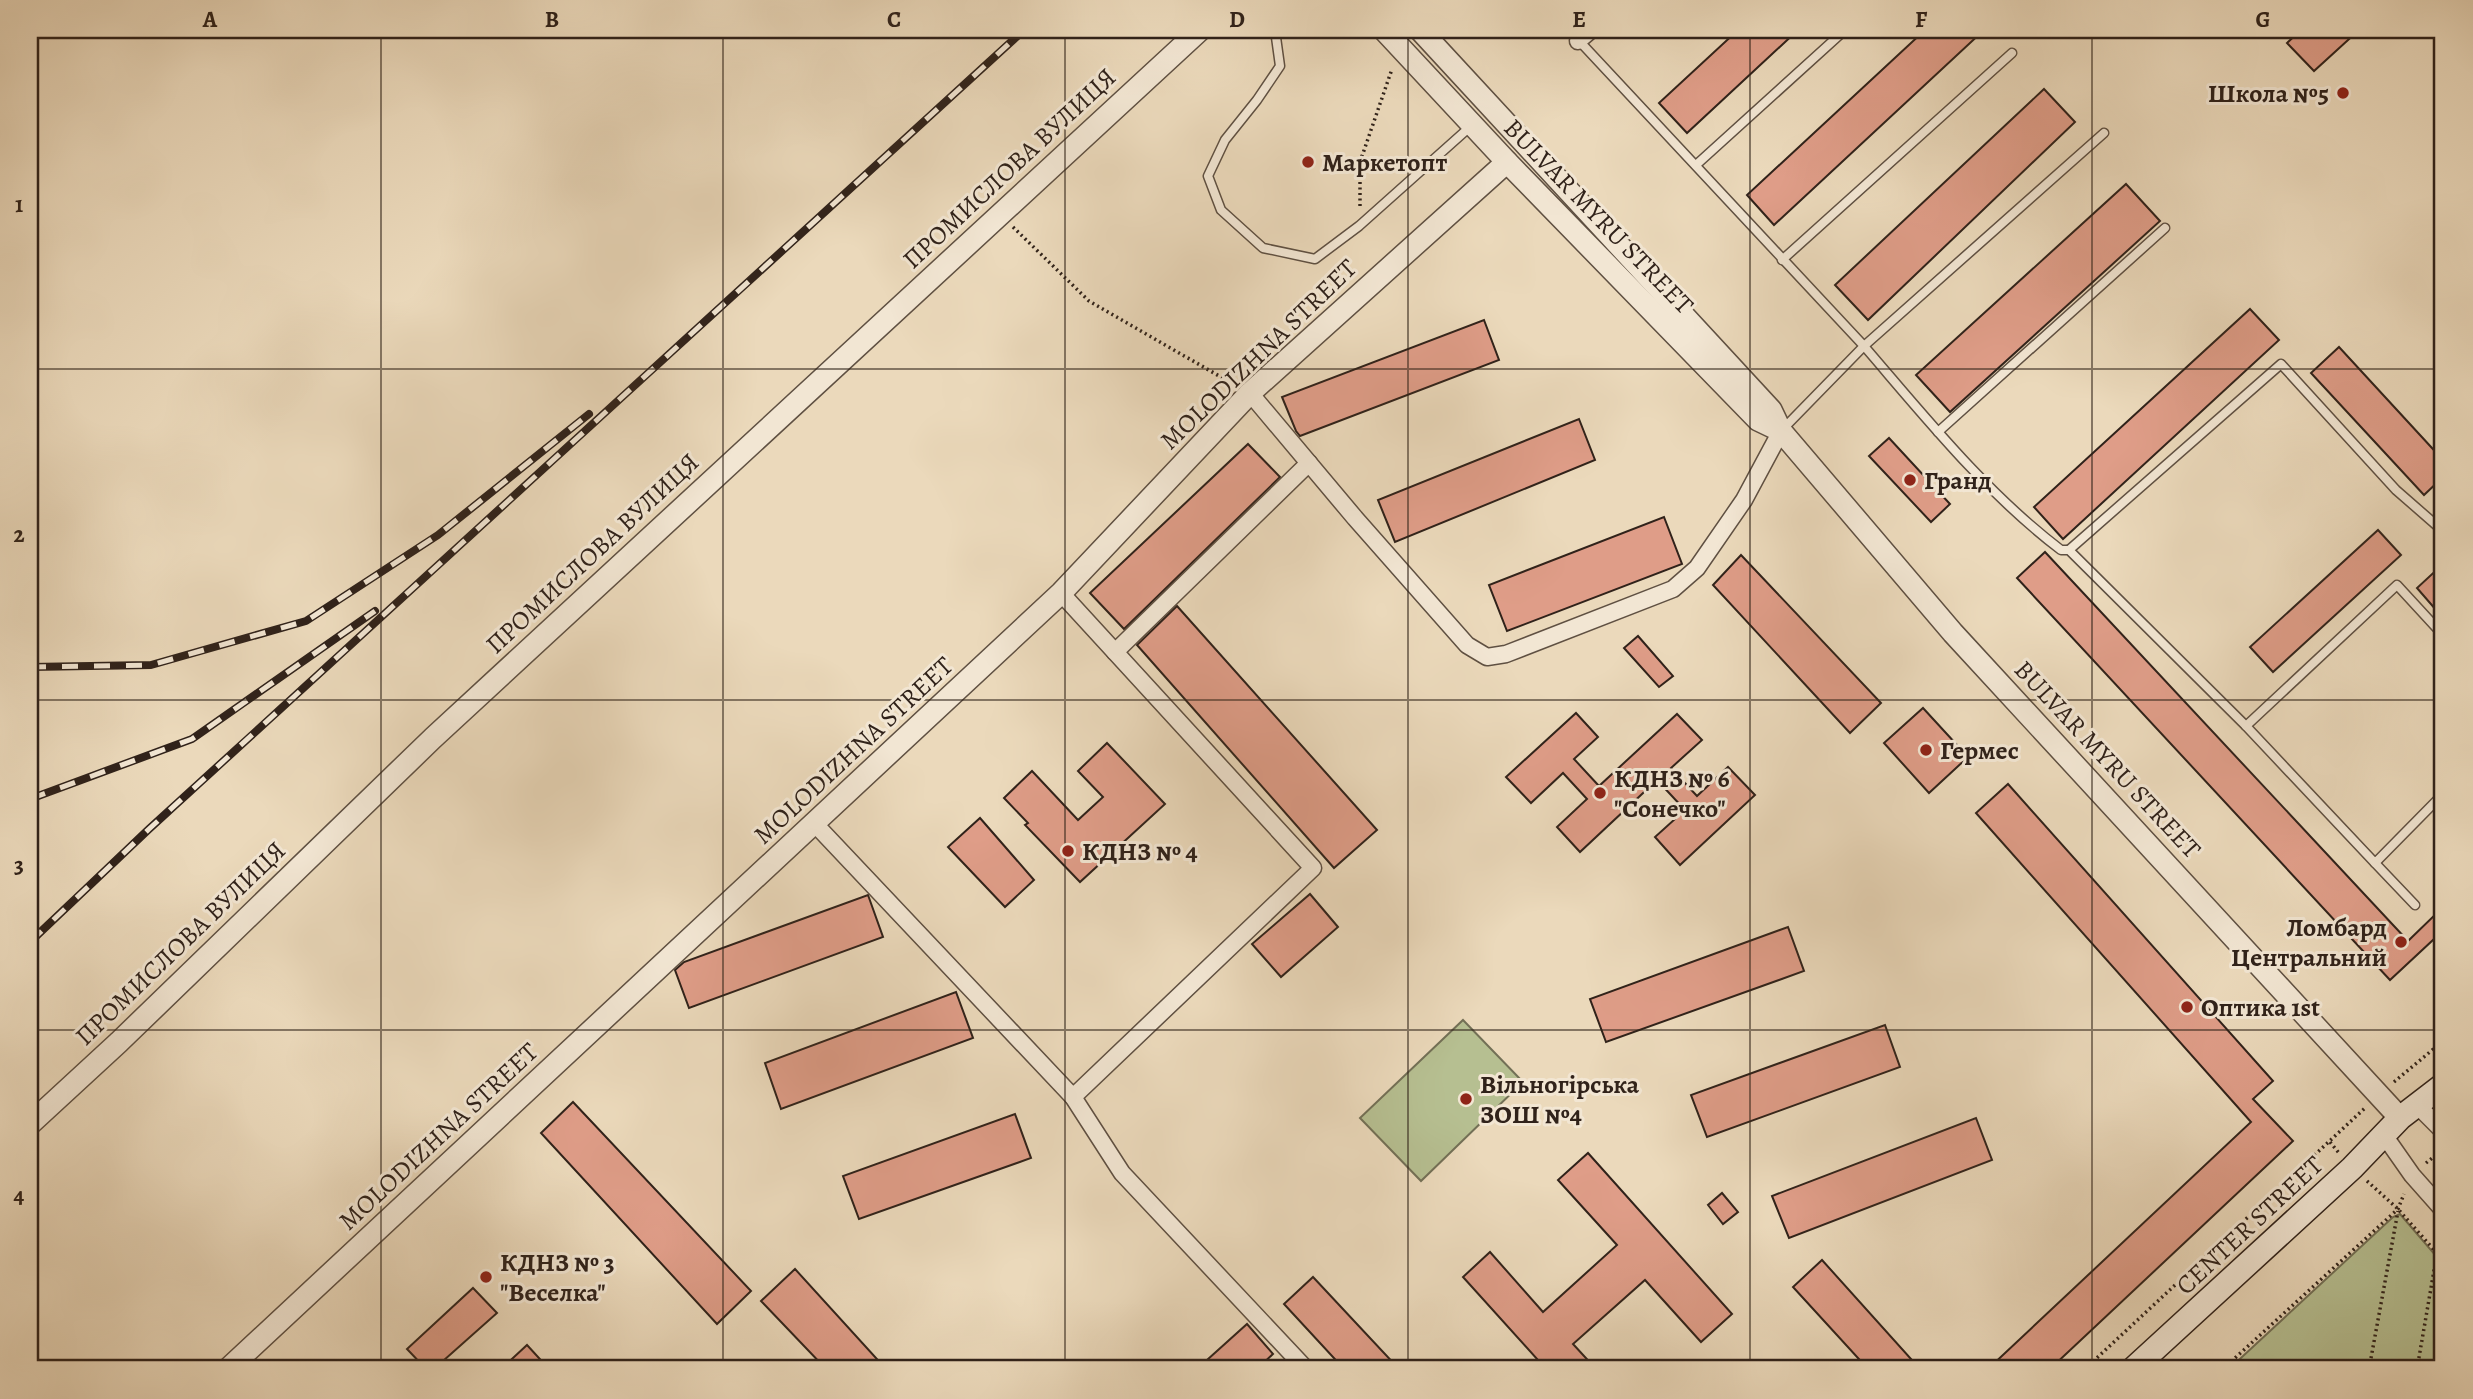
<svg xmlns="http://www.w3.org/2000/svg" width="2473" height="1399" viewBox="0 0 2473 1399" font-family="Alegreya,serif">
<style>
.green{fill:#b6bf91;stroke:#737056;stroke-width:2}
.building{fill:#df9d88;stroke:#30221a;stroke-width:2}
.lines{fill:none;stroke-linecap:round;stroke-linejoin:round}
.service-casing{stroke:#5f5042;stroke-width:11}
.minor-casing{stroke:#5f5042;stroke-width:19}
.tertiary-casing{stroke:#5f5042;stroke-width:24}
.secondary-casing{stroke:#30221a;stroke-width:26}
.path{stroke:#30221a;stroke-width:3.5;stroke-dasharray:2 3.5;stroke-linecap:butt}
.service{stroke:#f2e6d3;stroke-width:8}
.minor{stroke:#f2e6d3;stroke-width:16}
.tertiary{stroke:#f2e6d3;stroke-width:21}
.secondary{stroke:#f2e6d3;stroke-width:23}
.rail-casing{stroke:#30221a;stroke-width:8}
.rail{stroke:#f2e6d3;stroke-width:5;stroke-dasharray:16;stroke-linecap:butt}
.grid{fill:none;stroke:#30221a;stroke-width:2;stroke-opacity:0.55}
.poi-dot{fill:#8f2418;stroke:#f2e6d3;stroke-width:2.5}
.labels{text-anchor:middle;stroke-width:6;stroke-linejoin:round;paint-order:stroke}
.poi-label{font-size:26px;font-weight:bold;fill:#30221a;stroke:#f2e6d3;text-anchor:start}
.street-label{font-size:26px;fill:#30221a;stroke:#f2e6d3}
.neatline{fill:none;stroke:#30221a;stroke-width:2.5}
.grid-label{font-size:23px;text-anchor:middle;font-weight:bold;fill:#30221a}
</style>
<rect width="100%" height="100%" fill="#ebd9bb"/>
<filter id="stains"><feTurbulence type="fractalNoise" baseFrequency=".00286" numOctaves="4"/><feColorMatrix values="0 0 0 0 .2 0 0 0 0 .09 0 0 0 0 .02 0 0 0 .5 -.17"/></filter>
<radialGradient id="worn" r=".72"><stop offset=".6" stop-color="#630" stop-opacity="0"/><stop offset="1" stop-color="#630" stop-opacity=".3"/></radialGradient>
<!-- green -->
<g class="green">
<path d="M1463,1020L1523,1082L1421,1181L1360,1118Z"/>
<path d="M2400,1214L2443,1264V1369H2229L2393,1217Z"/>
</g>
<!-- building -->
<g class="building">
<path d="M1738,30H1798L1687,133L1659,103Z"/>
<path d="M1925,30H1984L1774,225L1747,195Z"/>
<path d="M2301,30H2359L2314,71L2287,43Z"/>
<path d="M2044,89L2075,122L1868,320L1835,285Z"/>
<path d="M2126,184L2160,221L1950,412L1916,375Z"/>
<path d="M2250,309L2279,340L2063,539L2034,507Z"/>
<path d="M1484,320L1499,360L1300,436L1296,431L1282,397Z"/>
<path d="M2339,347L2443,460V477L2424,495L2311,373Z"/>
<path d="M1579,419L1595,460L1395,542L1378,500Z"/>
<path d="M1889,438L1950,504L1931,522L1869,456Z"/>
<path d="M1248,444L1280,477L1124,629L1090,593Z"/>
<path d="M1664,517L1682,564L1507,631L1489,585Z"/>
<path d="M2378,530L2401,555L2273,672L2250,647Z"/>
<path d="M2045,552L2408,941L2443,907V951L2433,940L2390,980L2017,578Z"/>
<path d="M1741,555L1881,703L1850,733L1713,585Z"/>
<path d="M2443,564V618L2417,588Z"/>
<path d="M1177,606L1377,830L1334,868L1137,645Z"/>
<path d="M1638,636L1673,676L1659,687L1624,648Z"/>
<path d="M1923,708L1968,757L1929,793L1884,743Z"/>
<path d="M1576,713L1598,737L1574,759L1599,786L1677,714L1702,740L1671,768L1697,796L1728,767L1755,795L1680,865L1655,837L1685,810L1657,780L1580,852L1557,827L1587,799L1563,773L1531,803L1506,777Z"/>
<path d="M1107,743L1165,804L1080,882L1025,825L1028,823L1004,798L1032,771L1078,820L1103,797L1078,771Z"/>
<path d="M2008,784L2273,1081L2253,1099L2293,1141L2050,1369H1988L2251,1122L1976,813Z"/>
<path d="M980,818L1034,880L1005,907L948,847Z"/>
<path d="M1310,894L1338,927L1281,977L1252,944Z"/>
<path d="M868,895L883,937L689,1008L675,970L684,962Z"/>
<path d="M1788,927L1804,971L1606,1042L1590,999Z"/>
<path d="M956,992L973,1038L781,1109L765,1063Z"/>
<path d="M1885,1025L1900,1067L1707,1137L1691,1095Z"/>
<path d="M573,1102L751,1291L717,1324L541,1133Z"/>
<path d="M1015,1114L1031,1158L859,1219L843,1176Z"/>
<path d="M1976,1118L1992,1160L1789,1238L1772,1196Z"/>
<path d="M1588,1153L1732,1314L1701,1342L1645,1280L1573,1344L1596,1369H1546L1463,1277L1490,1252L1543,1312L1617,1245L1558,1180Z"/>
<path d="M1722,1193L1738,1212L1723,1224L1708,1205Z"/>
<path d="M1822,1260L1920,1369H1868L1793,1287Z"/>
<path d="M795,1269L886,1369H826L761,1301Z"/>
<path d="M1313,1277L1399,1369H1344L1284,1304Z"/>
<path d="M473,1288L497,1313L434,1369H426L407,1349Z"/>
<path d="M1247,1324L1273,1354L1257,1369H1197Z"/>
<path d="M527,1345L549,1369H501Z"/>
</g>
<g class="lines">
<!-- service casing -->
<g class="service-casing">
<g id="service">
<path d="M1275,30L1280,66L1257,100L1225,140L1208,176L1221,210L1263,248L1315,259L1359,226L1471,126"/>
<path d="M1569,30L1864,346L1782,430"/>
<path d="M2104,133L1864,346C1926,418 1985,492 2061,550H2069L2246,726L2375,863L2443,794"/>
<path d="M1696,165L1845,30"/>
<path d="M1782,260L2012,53"/>
<path d="M1938,432L2165,228"/>
<path d="M2069,550L2281,364L2396,490L2443,531"/>
<path d="M2246,726L2397,585L2443,635"/>
<path d="M2375,863L2415,905"/>
</g>
</g>
<!-- minor casing -->
<g class="minor-casing">
<g id="minor">
<path d="M1578,41L1591,30"/>
<path d="M1250,393L1355,518L1467,645L1487,657L1506,654L1673,589L1697,568L1744,500L1781,431"/>
<path d="M1061,593L1313,868L1073,1097"/>
<path d="M1115,652L1309,463"/>
<path d="M815,824L1073,1097L1122,1173L1306,1369"/>
<path d="M2418,1106L2443,1131"/>
<path d="M2384,1135L2412,1175L2443,1210"/>
</g>
</g>
<!-- tertiary casing -->
<g class="tertiary-casing">
<g id="tertiary">
<path d="M1384,30L1507,162L1758,420L1781,431"/>
<path d="M1420,30L1771,410L1781,431L1953,633L2400,1118"/>
<path d="M30,1124L119,1042L433,738L1200,30"/>
<path d="M228,1369L1061,593L1250,393L1507,162"/>
</g>
</g>
<!-- secondary casing -->
<g class="secondary-casing">
<path id="secondary" d="M2133,1369L2352,1168L2400,1118L2443,1085"/>
</g>
<!-- path -->
<g class="path">
<path d="M1360,206V162L1392,69"/>
<path d="M1013,227L1089,301L1233,384"/>
<path d="M2394,1082L2443,1041"/>
<path d="M2330,1142L2339,1153"/>
<path d="M2426,1163L2442,1150"/>
<path d="M2367,1181L2398,1209L2443,1260"/>
<path d="M2085,1369L2365,1108"/>
<path d="M2223,1369L2398,1209L2404,1194"/>
<path d="M2369,1369L2398,1211"/>
<path d="M2417,1369L2437,1253"/>
</g>
<!-- service -->
<use href="#service" class="service"/>
<!-- minor -->
<use href="#minor" class="minor"/>
<!-- tertiary -->
<use href="#tertiary" class="tertiary"/>
<!-- secondary -->
<use href="#secondary" class="secondary"/>
<!-- rail casing -->
<g class="rail-casing">
<g id="rail">
<path d="M30,667L151,665L306,621L438,535L589,414"/>
<path d="M30,799L192,739L375,611"/>
<path d="M30,942L149,829L1024,30"/>
</g>
</g>
<!-- rail -->
<use href="#rail" class="rail"/>
</g>
<!-- grid -->
<path class="grid" d="M381,30V1369M723,30V1369M1065,30V1369M1408,30V1369M1750,30V1369M2092,30V1369M30,369H2443M30,700H2443M30,1030H2443"/>
<!-- markers -->
<g class="poi-dot">
<circle cx="2343" cy="93" r="7"/>
<circle cx="1308" cy="162" r="7"/>
<circle cx="1910" cy="480" r="7"/>
<circle cx="1926" cy="750" r="7"/>
<circle cx="1600" cy="793" r="7"/>
<circle cx="1068" cy="851" r="7"/>
<circle cx="2401" cy="942" r="7"/>
<circle cx="2187" cy="1007" r="7"/>
<circle cx="1466" cy="1099" r="7"/>
<circle cx="486" cy="1277" r="7"/>
</g>
<g class="labels">
<!-- poi labels -->
<g class="poi-label">
<text x="2329" y="102" text-anchor="end">Школа №5</text>
<text x="1322" y="171">Маркетопт</text>
<text x="1924" y="489">Гранд</text>
<text x="1940" y="759">Гермес</text>
<text x="1614" y="787">КДНЗ № 6<tspan x="1614" dy="30">"Сонечко"</tspan></text>
<text x="1082" y="860">КДНЗ № 4</text>
<text x="2387" y="936" text-anchor="end">Ломбард<tspan x="2387" dy="30">Центральний</tspan></text>
<text x="2201" y="1016">Оптика 1st</text>
<text x="1480" y="1093">Вільногірська<tspan x="1480" dy="30">ЗОШ №4</tspan></text>
<text x="500" y="1271">КДНЗ № 3<tspan x="500" dy="30">"Веселка"</tspan></text>
</g>
<!-- street labels -->
<g class="street-label">
<text transform="translate(1009 168) rotate(-43)" y="9">ПРОМИСЛОВА ВУЛИЦЯ</text>
<text transform="translate(1599 216) rotate(46)" y="9">BULVAR MYRU STREET</text>
<text transform="translate(1258 354) rotate(-44)" y="9">MOLODIZHNA STREET</text>
<text transform="translate(592 553) rotate(-43)" y="9">ПРОМИСЛОВА ВУЛИЦЯ</text>
<text transform="translate(853 750) rotate(-43)" y="9">MOLODIZHNA STREET</text>
<text transform="translate(2108 759) rotate(47)" y="9">BULVAR MYRU STREET</text>
<text transform="translate(180 943) rotate(-44)" y="9">ПРОМИСЛОВА ВУЛИЦЯ</text>
<text transform="translate(438 1136) rotate(-43)" y="9">MOLODIZHNA STREET</text>
<text transform="translate(2249 1225) rotate(-43)" y="9">CENTER STREET</text>
</g>
</g>
<!-- margin -->
<rect width="2473" height="1399" fill="none" stroke="#ebd9bb" stroke-width="77"/>
<rect x="38" y="38" width="2396" height="1322" class="neatline"/>
<g class="grid-label">
<text x="210" y="27">A</text>
<text x="552" y="27">B</text>
<text x="894" y="27">C</text>
<text x="1237" y="27">D</text>
<text x="1579" y="27">E</text>
<text x="1921" y="27">F</text>
<text x="2263" y="27">G</text>
<text x="19" y="212">1</text>
<text x="19" y="542">2</text>
<text x="19" y="873">3</text>
<text x="19" y="1203">4</text>
</g>
<rect width="100%" height="100%" filter="url(#stains)"/>
<rect width="100%" height="100%" fill="url(#worn)"/>
</svg>
